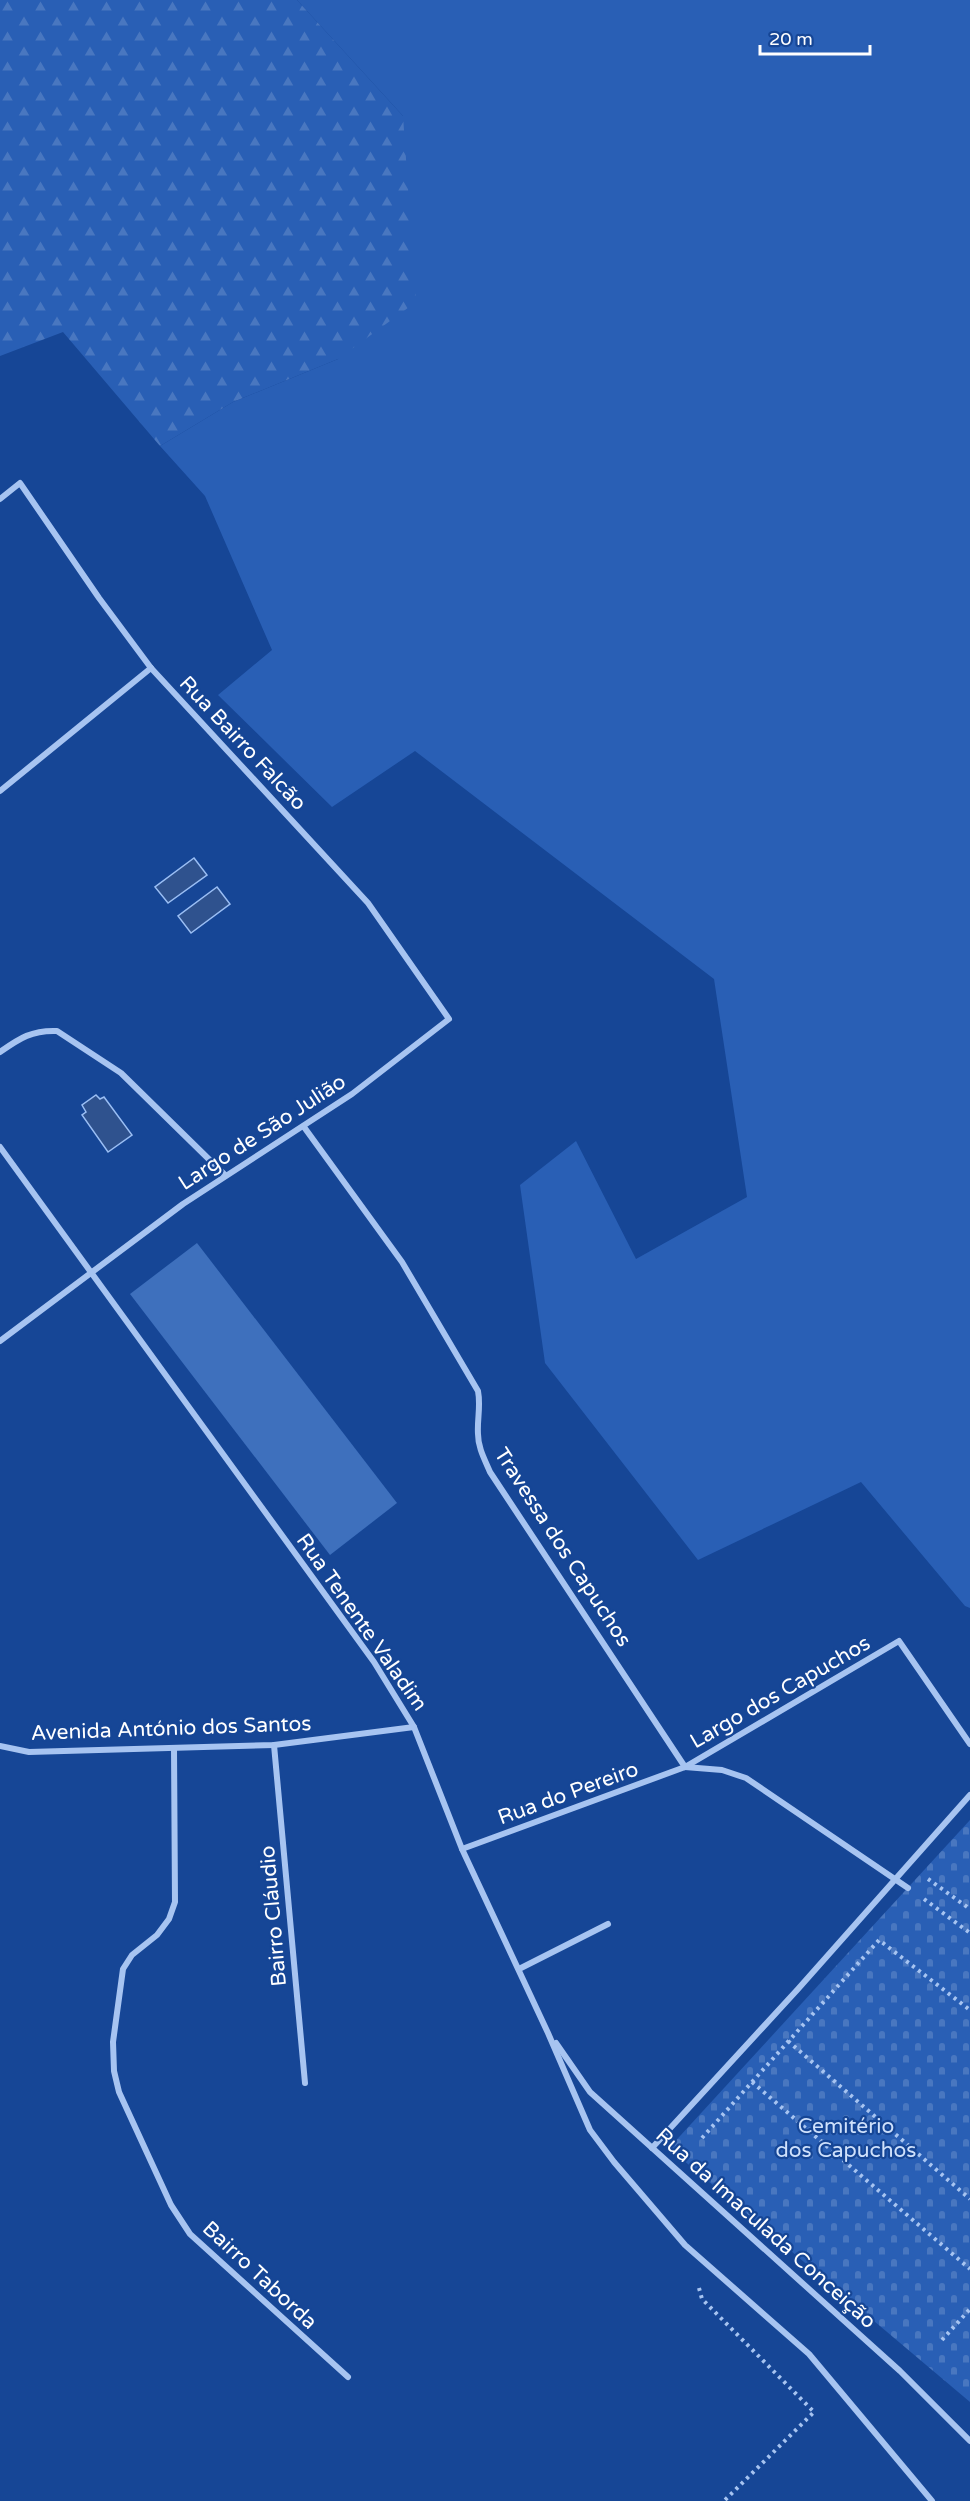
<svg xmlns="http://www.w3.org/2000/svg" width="970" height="2501" viewBox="0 0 970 2501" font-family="'Varela Round',sans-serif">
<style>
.grass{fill:#295fb5}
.forest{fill:url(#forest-firs)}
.cemetery{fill:url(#cemetery-stones)}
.water{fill:#2f528e;stroke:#9abef4;stroke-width:1.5}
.building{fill:#3e70bd}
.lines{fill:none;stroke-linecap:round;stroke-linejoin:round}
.path{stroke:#a7c4f1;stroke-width:4;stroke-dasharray:3 4.5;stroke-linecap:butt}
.minor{stroke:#a7c4f1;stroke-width:6}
.labels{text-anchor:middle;stroke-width:4.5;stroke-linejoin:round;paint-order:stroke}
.street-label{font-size:21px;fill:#fff;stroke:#164696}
.park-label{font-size:21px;fill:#cfe1fc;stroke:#164696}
</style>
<defs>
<pattern id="forest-firs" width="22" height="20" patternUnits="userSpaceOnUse" patternTransform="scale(1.5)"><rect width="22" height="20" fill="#295fb5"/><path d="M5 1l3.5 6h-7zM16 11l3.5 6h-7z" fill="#4977c0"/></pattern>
<pattern id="cemetery-stones" width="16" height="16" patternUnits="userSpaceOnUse" patternTransform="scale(1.5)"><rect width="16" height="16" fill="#295fb5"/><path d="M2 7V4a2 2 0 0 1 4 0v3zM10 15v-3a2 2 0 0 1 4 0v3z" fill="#4977c0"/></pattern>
</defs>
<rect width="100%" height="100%" fill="#164696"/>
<!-- grass -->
<path class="grass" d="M297,0H970V1608L965,1606L861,1482L698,1560L545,1363L520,1185L576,1141L636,1259L747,1197L714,979L415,751L332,807L218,695L272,650L205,496L160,446L233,402L338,359L403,116Z"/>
<!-- forest -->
<path class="forest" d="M0,0H297L403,116L416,302L338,359L233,402L160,446L63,332L0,356Z"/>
<!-- cemetery -->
<path class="cemetery" d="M970,1820V2402L669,2148Z"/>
<!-- water -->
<g class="water">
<path d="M194,858L207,875L168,903L155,887Z"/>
<path d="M217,887L230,904L191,933L178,916Z"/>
<path d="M96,1095L100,1099L104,1097L132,1135L108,1152L82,1115L86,1112L82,1105Z"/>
</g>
<!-- building -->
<path class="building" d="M197,1243L397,1503L330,1555L130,1294Z"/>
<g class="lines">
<!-- path -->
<g class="path">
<path d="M928,1879L970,1909"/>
<path d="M924,1899L970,1933"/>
<path d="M788,2041L970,2199"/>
<path d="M752,2082L970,2269"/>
<path d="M702,2138L879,1940L970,2010"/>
<path d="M699,2288L702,2299L814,2412L724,2501"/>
<path d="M942,2340L970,2309"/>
</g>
<!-- minor -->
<g class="minor">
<path d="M0,499L20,483L99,598L151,668L368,903L449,1019L352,1094L183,1204L0,1341"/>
<path d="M0,791L151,668"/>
<path d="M0,1052C20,1038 32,1030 57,1031L121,1073L225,1175"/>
<path d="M304,1127L402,1262L478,1391C481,1406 477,1419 478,1434C478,1448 485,1460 490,1472L685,1767"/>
<path d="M0,1147L374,1662L414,1727L462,1849L548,2033L590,2130L614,2162L685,2245L809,2354L932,2501"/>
<path d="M274,1745L305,2083"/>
<path d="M0,1746L29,1752L274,1745L414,1727"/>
<path d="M174,1748L175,1902L169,1919L157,1935L132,1955L123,1969L113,2042L114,2071L119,2092L171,2205L190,2234L348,2377"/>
<path d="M685,1767L722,1770L746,1778L908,1888"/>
<path d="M462,1849L685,1767L899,1641L970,1744"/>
<path d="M519,1969L608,1924"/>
<path d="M556,2043L590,2092L900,2371L970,2441"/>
<path d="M652,2148L798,1989L970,1795"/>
</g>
</g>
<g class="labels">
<!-- street labels -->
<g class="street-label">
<text transform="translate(243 743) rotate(47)" y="7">Rua Bairro Falcão</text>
<text transform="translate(262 1132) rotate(-33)" y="7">Largo de São Julião</text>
<text transform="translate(563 1547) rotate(57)" y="7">Travessa dos Capuchos</text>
<text transform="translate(362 1622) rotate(55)" y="7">Rua Tenente Valadim</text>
<text transform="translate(780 1692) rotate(-30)" y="7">Largo dos Capuchos</text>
<text transform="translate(171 1728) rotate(-2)" y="7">Avenida António dos Santos</text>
<text transform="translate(568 1793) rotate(-20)" y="7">Rua do Pereiro</text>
<text transform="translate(273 1916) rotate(-95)" y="7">Bairro Cláudio</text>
<text transform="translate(766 2228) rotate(42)" y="7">Rua da Imaculada Conceição</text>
<text transform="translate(260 2275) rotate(43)" y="7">Bairro Taborda</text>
</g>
<!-- park labels -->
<g class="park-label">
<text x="846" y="2133">Cemitério<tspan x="846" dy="24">dos Capuchos</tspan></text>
</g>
</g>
<!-- scale -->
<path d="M760 45v9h110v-9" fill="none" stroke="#ffffff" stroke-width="3"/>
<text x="769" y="45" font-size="18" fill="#ffffff" stroke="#164696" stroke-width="4.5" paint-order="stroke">20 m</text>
</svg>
